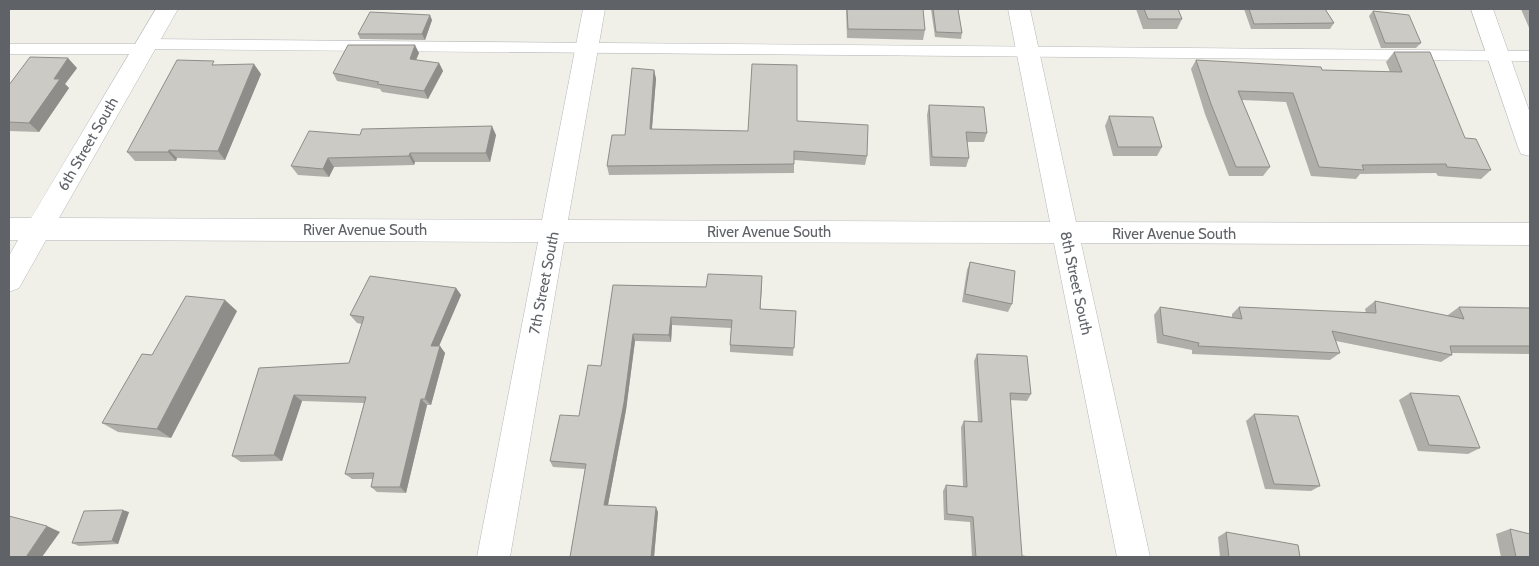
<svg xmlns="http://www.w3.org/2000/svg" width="1539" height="566" viewBox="0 0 1539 566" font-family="Cabin,sans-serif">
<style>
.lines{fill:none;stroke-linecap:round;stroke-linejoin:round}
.lane-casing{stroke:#b5b7bb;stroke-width:1}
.street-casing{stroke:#b5b7bb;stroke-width:1}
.lane{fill:#fff;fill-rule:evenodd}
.street{fill:#fff;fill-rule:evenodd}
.wall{fill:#afaea9}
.shaded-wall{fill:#8f8d89}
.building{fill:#cccac4;stroke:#8f8d89}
.labels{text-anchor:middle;stroke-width:4;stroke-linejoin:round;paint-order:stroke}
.street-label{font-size:15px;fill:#5f6267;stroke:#fff}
</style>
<rect width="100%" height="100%" fill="#f0efe8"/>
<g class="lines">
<!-- lane casing -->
<g class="lane-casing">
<path id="lane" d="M146,39L1530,51V61L150,49L143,54H9V44H139Z"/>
</g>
<!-- street casing -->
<g class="street-casing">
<g id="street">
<path d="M156,9H178L59,218L542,220L583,9H605L568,220L1050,222L1008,9H1030L1076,222L1530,223V245L1081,243L1150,557H1117L1054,243L564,242L510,557H477L538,242L46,240L19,288L9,292V256L18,240H9V218H31Z"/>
<path d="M1471,9H1493L1530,113V156L1521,154L1518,147Z"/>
</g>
</g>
<!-- lane -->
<use href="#lane" class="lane"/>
<!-- street -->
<use href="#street" class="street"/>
</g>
<!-- wall -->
<g class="wall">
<path d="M846,9H923L925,30L923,40L847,38Z"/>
<path d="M931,9H958L962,33L961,39L935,37Z"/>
<path d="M1136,9H1178L1182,19L1177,29H1143Z"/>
<path d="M1244,9H1325L1334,23L1330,29H1251Z"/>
<path d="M1521,9H1530V30Z"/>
<path d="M1373,11L1421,43L1416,48H1381L1369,16Z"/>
<path d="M432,20L425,40L360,39L358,34Z"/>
<path d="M1394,52L1491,170L1481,179L1438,176L1436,173L1360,174L1356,179L1311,176L1286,102L1242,100L1270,167L1263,176H1229L1205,114L1191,69L1196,60L1322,70L1390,72L1386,62Z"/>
<path d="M419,53L416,60L439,63L443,71L428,99L382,92L380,89L337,81L333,73Z"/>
<path d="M217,65L261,74L225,160L177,158L176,161H135L127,152Z"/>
<path d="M77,68L65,84L69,88L39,132L9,131V85Z"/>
<path d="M654,70L656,79L652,129L748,131L797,121L867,156L865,165L794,160V173L609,175L607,166L625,135Z"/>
<path d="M929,105L987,133L984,142H967L969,158L966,167L930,166L927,115Z"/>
<path d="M1109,116L1162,147L1157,156H1113L1105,126Z"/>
<path d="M360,135H496L490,162H415L414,165L334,167L329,177L298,175L291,166Z"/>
<path d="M970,262L1012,304L1008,312L962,302L967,270Z"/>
<path d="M762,276L760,309L796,311L793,356L730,352V345L731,328L672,325L671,342L635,341L626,410L608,505L658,512L654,557H570L585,469L553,467L550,461L579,416L601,366L613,285L706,287Z"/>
<path d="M456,288L461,295L439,346L445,353L431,405H427L406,493L377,492L371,487L373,479H352L345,474L364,403L302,401L282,461L241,462L232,456L259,368L349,363L362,324L357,323L350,315Z"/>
<path d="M1375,301L1448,316V315L1459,307L1530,308V354L1452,353V355L1441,362L1336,341L1340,353L1330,360L1192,354V350L1157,343L1154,315L1160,307L1232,317V314L1239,307L1366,313L1365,309Z"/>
<path d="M237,311L171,438L118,432L102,423L152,355Z"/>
<path d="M977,354L1031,394L1027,401L1010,400L1022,556L1031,557H972L970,522L944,520L943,491L946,485L963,486L961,427L964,421L978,422L974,361Z"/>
<path d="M1410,393L1480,448L1468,454L1418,451L1399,400Z"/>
<path d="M1254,414L1320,486L1311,491L1265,489L1246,421Z"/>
<path d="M129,512L118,544L79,546L72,543Z"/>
<path d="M1510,529L1530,557H1501L1496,534Z"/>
<path d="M1226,532L1300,557H1220L1218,537Z"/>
</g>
<!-- shaded-wall -->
<g class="shaded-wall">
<path d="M430,15L432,20L425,40L422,34Z"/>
<path d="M415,45L419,53L413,67L410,59Z"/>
<path d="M68,58L77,68L65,84L69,88L39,132L29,123L54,79Z"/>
<path d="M439,63L443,71L428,99L424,91Z"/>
<path d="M254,64L261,74L225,160L218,151Z"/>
<path d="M654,70L656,79L651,138L650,129Z"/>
<path d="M492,126L496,135L490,162L486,153Z"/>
<path d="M169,150L177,158L176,161L168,152Z"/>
<path d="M410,153L415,162L414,165L409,156Z"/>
<path d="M328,158L334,167L329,177L323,169Z"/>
<path d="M762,276V284L760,317V309Z"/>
<path d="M456,288L461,295L436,353L431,346Z"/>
<path d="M225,300L237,311L171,438L157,429Z"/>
<path d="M671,317L672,325L671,342L669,335Z"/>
<path d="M633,334L635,341L626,410L607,510L604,505Z"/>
<path d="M440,346L445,353L431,405L425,399Z"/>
<path d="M294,395L302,401L282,461L274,455Z"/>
<path d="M421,399L427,405L406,493L400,487Z"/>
<path d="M656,507L658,512L654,557H651Z"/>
<path d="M123,510L129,512L118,544L112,541Z"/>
<path d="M47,526L60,532L42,557H26Z"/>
</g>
<!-- building -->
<g class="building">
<path d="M847,9H923L925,30L848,29Z"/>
<path d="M933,9H958L962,33L936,32Z"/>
<path d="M1144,9H1178L1182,19H1148Z"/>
<path d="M1249,9H1325L1334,23L1254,24Z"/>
<path d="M1373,11L1409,15L1421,43H1385Z"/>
<path d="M370,12L430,15L422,34H358Z"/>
<path d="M348,45H415L410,59L439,63L424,91L377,84L379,82L333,73Z"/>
<path d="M1394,52H1430L1465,138L1476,139L1491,170L1447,167L1446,164L1362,165L1364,170L1319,167L1293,93L1238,91L1270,167H1236L1211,104L1196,60L1321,67L1322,70L1402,72Z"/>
<path d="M30,57L68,58L54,79H60L29,123L9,122V85Z"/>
<path d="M177,60L214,61L212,65L254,64L218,151L169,150L168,152H127Z"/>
<path d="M752,64L797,65V121L868,125L867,156L794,151V164L607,166L612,135H625L632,68L654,70L650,129L748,131Z"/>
<path d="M929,105L984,107L987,133L966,132L969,158L932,157Z"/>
<path d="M1109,116L1153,117L1162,147H1118Z"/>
<path d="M492,126L486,153H410L409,156L328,158L323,169L291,166L309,131L360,135L362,129Z"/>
<path d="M970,262L1015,271L1012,304L965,294Z"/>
<path d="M708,274L762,276L760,309L796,311L794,348L730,345L732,320L671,317L669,335L633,334L624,403L604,505L656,507L651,557H570L586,464L550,461L560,415L579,416L588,365L601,366L613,285L706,287Z"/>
<path d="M370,276L456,288L431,346H440L425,399H421L400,487H371L374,473L345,474L366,397L294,395L274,455L232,456L259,368L349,363L364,317L350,315Z"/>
<path d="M186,296L225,300L157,429L102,423L142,354L152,355Z"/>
<path d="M1375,301L1464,319L1459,307L1530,308V346H1450L1452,355L1332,331L1340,353L1198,346L1199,343L1163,335L1160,307L1242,319L1239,307L1376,313Z"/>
<path d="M977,354L1027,356L1031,394L1010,393L1022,556L1031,557H976L973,517L947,514L946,485L967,487L964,421L982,422Z"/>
<path d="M1410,393L1459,396L1480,448L1429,445Z"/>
<path d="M1254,414L1298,416L1320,486L1274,484Z"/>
<path d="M123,510L112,541L72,543L84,511Z"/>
<path d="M9,516L47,526L26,557H9Z"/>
<path d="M1510,529L1530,534V557H1516Z"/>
<path d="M1226,532L1298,545L1300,557H1229Z"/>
</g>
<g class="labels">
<!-- street labels -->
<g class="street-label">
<text transform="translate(88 144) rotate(-60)" y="5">6th Street South</text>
<text x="365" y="235">River Avenue South</text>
<text x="769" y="237">River Avenue South</text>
<text x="1174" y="239">River Avenue South</text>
<text transform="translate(544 283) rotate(-79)" y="5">7th Street South</text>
<text transform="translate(1076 283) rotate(78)" y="5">8th Street South</text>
</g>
</g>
<!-- border -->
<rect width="1539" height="566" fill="none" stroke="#5f6267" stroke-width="20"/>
</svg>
